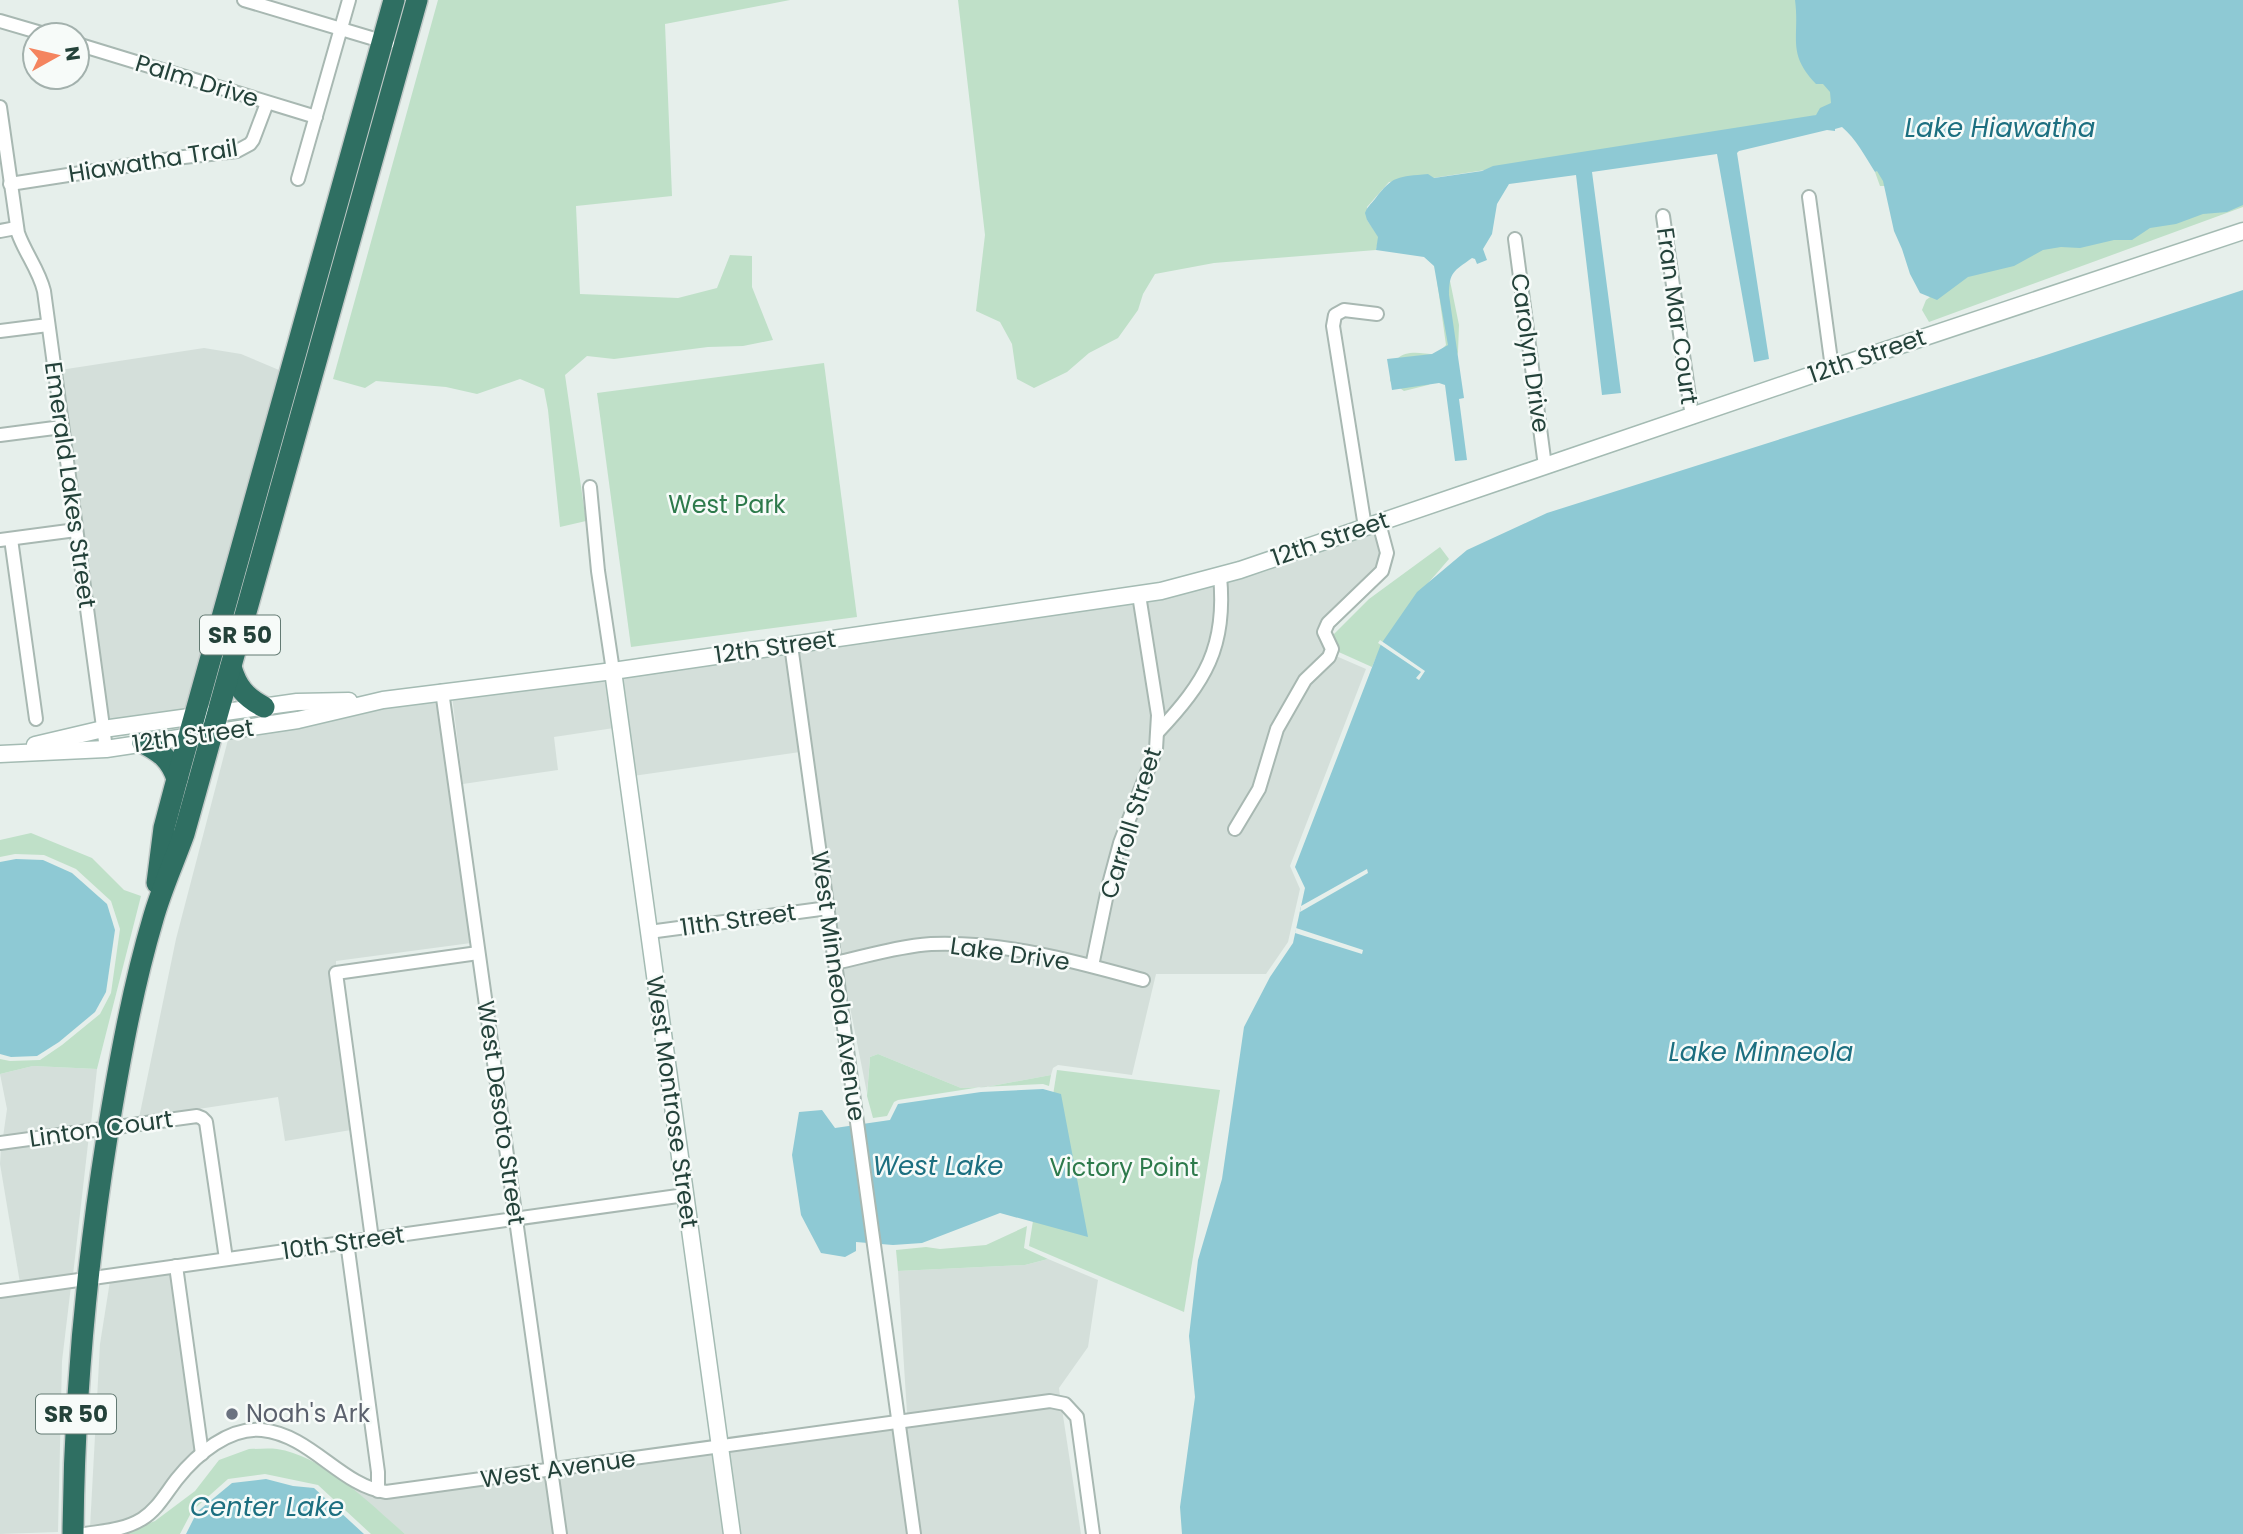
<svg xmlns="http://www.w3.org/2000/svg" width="2243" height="1534" viewBox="0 0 2243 1534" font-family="Poppins,sans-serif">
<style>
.built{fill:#d4dfda}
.green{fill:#bfe0c8}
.water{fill:#8ec9d4}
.pier{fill:#e6efeb}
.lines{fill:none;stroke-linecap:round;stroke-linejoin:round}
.street-casing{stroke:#a8b8b2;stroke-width:16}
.secondary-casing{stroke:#a4bbb3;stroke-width:19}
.highway-casing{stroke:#c2cac8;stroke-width:24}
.street{stroke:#fff;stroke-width:12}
.secondary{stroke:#fff;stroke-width:16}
.highway{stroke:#2f6f62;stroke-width:21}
.worship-dot{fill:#6b7280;stroke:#f7fbf9;stroke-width:2.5}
.labels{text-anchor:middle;stroke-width:5;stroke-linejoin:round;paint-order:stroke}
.shield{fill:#f7fbf9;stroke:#637a73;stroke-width:2}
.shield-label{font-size:23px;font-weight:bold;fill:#24423a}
.street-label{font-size:24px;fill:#24423a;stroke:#f7fbf9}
.park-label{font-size:24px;fill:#2d7a4b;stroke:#f7fbf9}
.worship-label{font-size:24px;fill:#5b616d;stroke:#f7fbf9;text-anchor:start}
.water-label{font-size:26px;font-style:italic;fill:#1c6f80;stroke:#f7fbf9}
</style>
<rect width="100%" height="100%" fill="#e6efeb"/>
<!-- built -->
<g class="built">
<path d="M204,348L241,354L279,370L237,521L188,712L108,723L60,370Z"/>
<path d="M1372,532L1376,533L1381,554L1377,569L1318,634L1326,649L1324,655L1299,678L1272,727L1253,788L1227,831L1238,835L1264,792L1283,731L1310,683L1334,661L1336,656L1366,669L1290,866L1300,889L1288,942L1266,974H1156L1132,1075L1058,1065L1053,1068L1051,1075L986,1087L961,1088L878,1054L870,1057L867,1093L842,967L908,952L957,949L1030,958L1147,986L1150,976L1099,963L1126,844L1141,801L1157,765L1164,734L1198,694L1211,672L1220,651L1228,619L1226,579Z"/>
<path d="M1215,583L1216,618L1209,648L1188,688L1164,717L1145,600Z"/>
<path d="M1133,602L1152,716L1150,748L1115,842L1087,960L988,940L841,957L798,650Z"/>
<path d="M786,651L800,752L633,776L619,675Z"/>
<path d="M607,677L614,728L554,737L558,770L463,784L452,696Z"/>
<path d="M437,697L471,943L336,961V967L329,969L351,1130L285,1141L278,1097L139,1118L176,939L229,736L383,705Z"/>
<path d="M33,1066L97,1069L91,1124L3,1137L7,1109L0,1074Z"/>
<path d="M89,1135L73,1275L20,1283L0,1164L1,1148Z"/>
<path d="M1048,1259L1098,1280L1088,1347L1059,1388L1060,1396H1049L903,1415L907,1413L898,1271L1025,1265Z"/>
<path d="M171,1273L196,1453L146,1510L125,1522L90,1528L100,1344L110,1281Z"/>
<path d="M71,1286L62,1361L58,1532L0,1534V1297Z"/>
<path d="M1050,1406L1062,1409L1081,1534H920L905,1426Z"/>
<path d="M893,1427L908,1534H739L726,1451Z"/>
<path d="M714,1453L726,1534H566L558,1474Z"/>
<path d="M546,1476L554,1534H405L345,1484L351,1483L372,1494L373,1496L387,1497Z"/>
</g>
<!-- green -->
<g class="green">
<path d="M438,0H790L665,24L672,196L576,206L580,294L678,298L717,288L730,255L752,256V287L773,340L743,346L708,347L614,359L587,356L565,375L586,521L560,527L548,410L544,389L520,379L477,394L446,387L376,381L365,388L333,379Z"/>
<path d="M958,0H1829L1839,91L1830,110L1797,122L1433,178L1389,182L1367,207V220L1379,237L1376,250L1214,263L1155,274L1143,294L1138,310L1118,338L1089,353L1067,372L1034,388L1017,379L1012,344L1000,322L976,311L985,235Z"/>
<path d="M1881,165L2243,192V207L1929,322L1922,310L1926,300L1937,292L1893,186H1880L1875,172Z"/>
<path d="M1435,266L1449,276L1459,325L1458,352L1450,373L1428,385L1404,391L1390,381C1392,349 1410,351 1436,355L1446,345Z"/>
<path d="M824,363L857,617L631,647L597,393Z"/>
<path d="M1440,547L1449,559C1419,594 1390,624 1372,667L1332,649L1327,641L1369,599Z"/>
<path d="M31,833L92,858L124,890L141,896L97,1069L33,1066L0,1074V1059L10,1061L40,1060L62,1045L100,1014L111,993L120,929L111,901L76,869L44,855L15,854L0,857V840Z"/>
<path d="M878,1054L961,1088L986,1087L1051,1075L1049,1086L1043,1084L981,1087L898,1100L894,1102L887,1116L873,1118L867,1096L870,1057Z"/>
<path d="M1057,1070L1220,1090L1184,1312L1029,1246Z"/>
<path d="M1027,1226L1024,1248L1048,1259L1025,1265L898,1271L896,1250L926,1247L940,1249L986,1245Z"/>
<path d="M249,1449C258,1449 268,1448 277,1449C324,1456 370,1504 405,1534H371L318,1485L265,1474L228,1479L192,1511L180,1534H120L155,1521L195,1491L219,1460Z"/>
</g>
<!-- water -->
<g class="water">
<path d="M1795,0H2243V205L2227,212L2203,214L2176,224L2150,228L2132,240H2114L2080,248L2061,247L2043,250L2014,266L1968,277L1937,300L1920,293L1910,274L1902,249L1894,231L1883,181L1877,171L1875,172C1865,156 1856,139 1842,127L1835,129V131L1827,130L1739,151L1737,153L1769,359L1754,362L1717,154L1592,172L1621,393L1602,395L1576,175L1509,184L1497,204L1492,234L1483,249L1487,260L1477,264L1475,259L1472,258C1454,271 1449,272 1449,295L1464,398L1459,399L1467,460L1455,461L1445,385L1439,383L1392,390L1387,359L1432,354L1448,345L1434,266L1424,257L1376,250L1378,237L1367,220L1365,213C1367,207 1371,204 1375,199C1393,175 1398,177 1428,174L1434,178L1482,171L1493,166L1816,115L1820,108L1831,103L1830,92L1823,84H1816C1786,53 1800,37 1795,0Z"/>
<path d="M2243,290V1534H1182L1180,1507L1195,1397L1189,1336L1198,1260L1222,1179L1244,1027L1270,977L1293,943L1305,888L1295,867L1381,644L1417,592L1467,550L1547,513L2046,355Z"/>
<path d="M16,859L43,860L72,873L107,904L115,930L106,992L95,1012L59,1042L37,1056L11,1057L0,1054V862Z"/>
<path d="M1043,1089L1061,1094L1088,1237L1000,1213L922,1243L893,1245L856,1242V1251L845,1257L821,1253L801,1215L792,1155L799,1112L822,1110L835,1128L890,1120L898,1104L981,1092Z"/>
<path d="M266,1479L293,1486L314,1488L364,1534H186L197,1512L232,1483Z"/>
</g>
<!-- pier -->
<g class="pier">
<path d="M1380,640L1425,671L1419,680L1416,678L1421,672L1378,643Z"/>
<path d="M1367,869L1368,873L1300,912L1301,906Z"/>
<path d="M1296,928L1363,950L1362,954L1295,933Z"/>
</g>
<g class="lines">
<!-- street casing -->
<g class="street-casing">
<g id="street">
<path d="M244,0L388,43"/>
<path d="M0,21L48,35"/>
<path d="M77,44L316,117"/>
<path d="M0,107L18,233C25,253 39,270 44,291L106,749"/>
<path d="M298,179L349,0"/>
<path d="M10,184L184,157L237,151L250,144L253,140L267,103"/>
<path d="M1809,197L1832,368"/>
<path d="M1663,216L1692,417"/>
<path d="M0,231L16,228"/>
<path d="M1515,239L1545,466"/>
<path d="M0,331L48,325"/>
<path d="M0,435L62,427"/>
<path d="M590,487L598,571L613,671"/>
<path d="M1365,527L1333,326L1335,315L1344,310L1377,314"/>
<path d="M11,539L36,719"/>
<path d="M0,540L76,530"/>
<path d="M791,645L914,1534"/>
<path d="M442,691L560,1534"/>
<path d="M1158,732C1205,682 1227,647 1220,576"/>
<path d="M1235,829L1259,789L1277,729L1305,680L1329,657L1332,649L1324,632L1328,623L1382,571L1387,553L1379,523"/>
<path d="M649,932L828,908"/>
<path d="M835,963C867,956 899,946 931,944C1003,941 1074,961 1143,980"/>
<path d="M1092,966L1109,884L1120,843L1156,749L1158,715L1139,595"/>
<path d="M0,1143L197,1116L202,1118L206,1122L226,1259"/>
<path d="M372,1239L336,973L478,953"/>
<path d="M347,1242L378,1472V1491"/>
<path d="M176,1266L202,1454"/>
<path d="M0,1291L685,1195"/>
<path d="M85,1534C104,1531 124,1530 142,1519C157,1510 166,1493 177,1479C197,1454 229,1427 262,1430C311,1435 341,1486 386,1492L1050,1401L1065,1404L1077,1417L1093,1534"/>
</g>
</g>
<!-- secondary casing -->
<g class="secondary-casing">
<g id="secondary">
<path d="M613,671L732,1534"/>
<path d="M35,745L103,729L218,713L297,702L349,701"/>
<path d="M0,754L106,749L298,720L383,700L613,671L1161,591L1240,570L1832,368L2243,231"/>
</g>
</g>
<!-- highway casing -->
<g class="highway-casing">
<g id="highway">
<path d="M231,667C237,687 245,697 264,707"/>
<path d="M143,743C161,752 171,760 177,779"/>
<path d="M157,883L164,828L177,779L394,0"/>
<path d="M73,1534C74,1401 86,1269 107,1137C119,1064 132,990 153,919C161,890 174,862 184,834L417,0"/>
</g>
</g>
<!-- street -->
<use href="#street" class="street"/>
<!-- secondary -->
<use href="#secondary" class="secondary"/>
<!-- highway -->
<use href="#highway" class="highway"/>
</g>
<!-- markers -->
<circle class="worship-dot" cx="232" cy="1414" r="7"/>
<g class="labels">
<!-- shield labels -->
<g class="shield">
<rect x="200" y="615.5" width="80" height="39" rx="5"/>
<rect x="36" y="1394.5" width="80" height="39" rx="5"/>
</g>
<g class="shield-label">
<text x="240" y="643">SR 50</text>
<text x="76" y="1422">SR 50</text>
</g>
<!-- street labels -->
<g class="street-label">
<text transform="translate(197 81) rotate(17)" y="8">Palm Drive</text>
<text transform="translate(153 161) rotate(-9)" y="8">Hiawatha Trail</text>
<text transform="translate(1677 316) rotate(82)" y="8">Fran Mar Court</text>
<text transform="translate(1530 353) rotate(82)" y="8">Carolyn Drive</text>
<text transform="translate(1867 356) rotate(-19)" y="8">12th Street</text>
<text transform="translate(70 485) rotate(82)" y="8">Emerald Lakes Street</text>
<text transform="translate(1330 539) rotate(-19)" y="8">12th Street</text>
<text transform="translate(775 647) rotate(-8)" y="8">12th Street</text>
<text transform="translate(193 736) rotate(-8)" y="8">12th Street</text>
<text transform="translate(1131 823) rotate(-73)" y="8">Carroll Street</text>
<text transform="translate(738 920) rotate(-8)" y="8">11th Street</text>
<text transform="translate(1010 954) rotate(8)" y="8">Lake Drive</text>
<text transform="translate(838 986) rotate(82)" y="8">West Minneola Avenue</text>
<text transform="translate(672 1102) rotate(82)" y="8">West Montrose Street</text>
<text transform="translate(501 1113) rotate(82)" y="8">West Desoto Street</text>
<text transform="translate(101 1129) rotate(-8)" y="8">Linton Court</text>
<text transform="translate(343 1243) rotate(-8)" y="8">10th Street</text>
<text transform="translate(558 1469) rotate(-8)" y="8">West Avenue</text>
</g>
<!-- park labels -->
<g class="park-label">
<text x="727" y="513">West Park</text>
<text x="1124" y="1176">Victory Point</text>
</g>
<!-- worship labels -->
<g class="worship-label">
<text x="246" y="1422">Noah's Ark</text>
</g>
<!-- water labels -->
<g class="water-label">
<text x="2000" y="137">Lake Hiawatha</text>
<text x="1761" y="1061">Lake Minneola</text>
<text x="938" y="1175">West Lake</text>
<text x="267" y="1516">Center Lake</text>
</g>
</g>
<!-- north arrow -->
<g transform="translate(56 56) rotate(82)"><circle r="33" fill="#f7fbf9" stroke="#a3b1ad" stroke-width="2"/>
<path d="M0-5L12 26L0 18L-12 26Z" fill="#f4845f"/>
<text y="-10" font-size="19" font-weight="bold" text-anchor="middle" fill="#24423a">N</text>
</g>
</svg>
